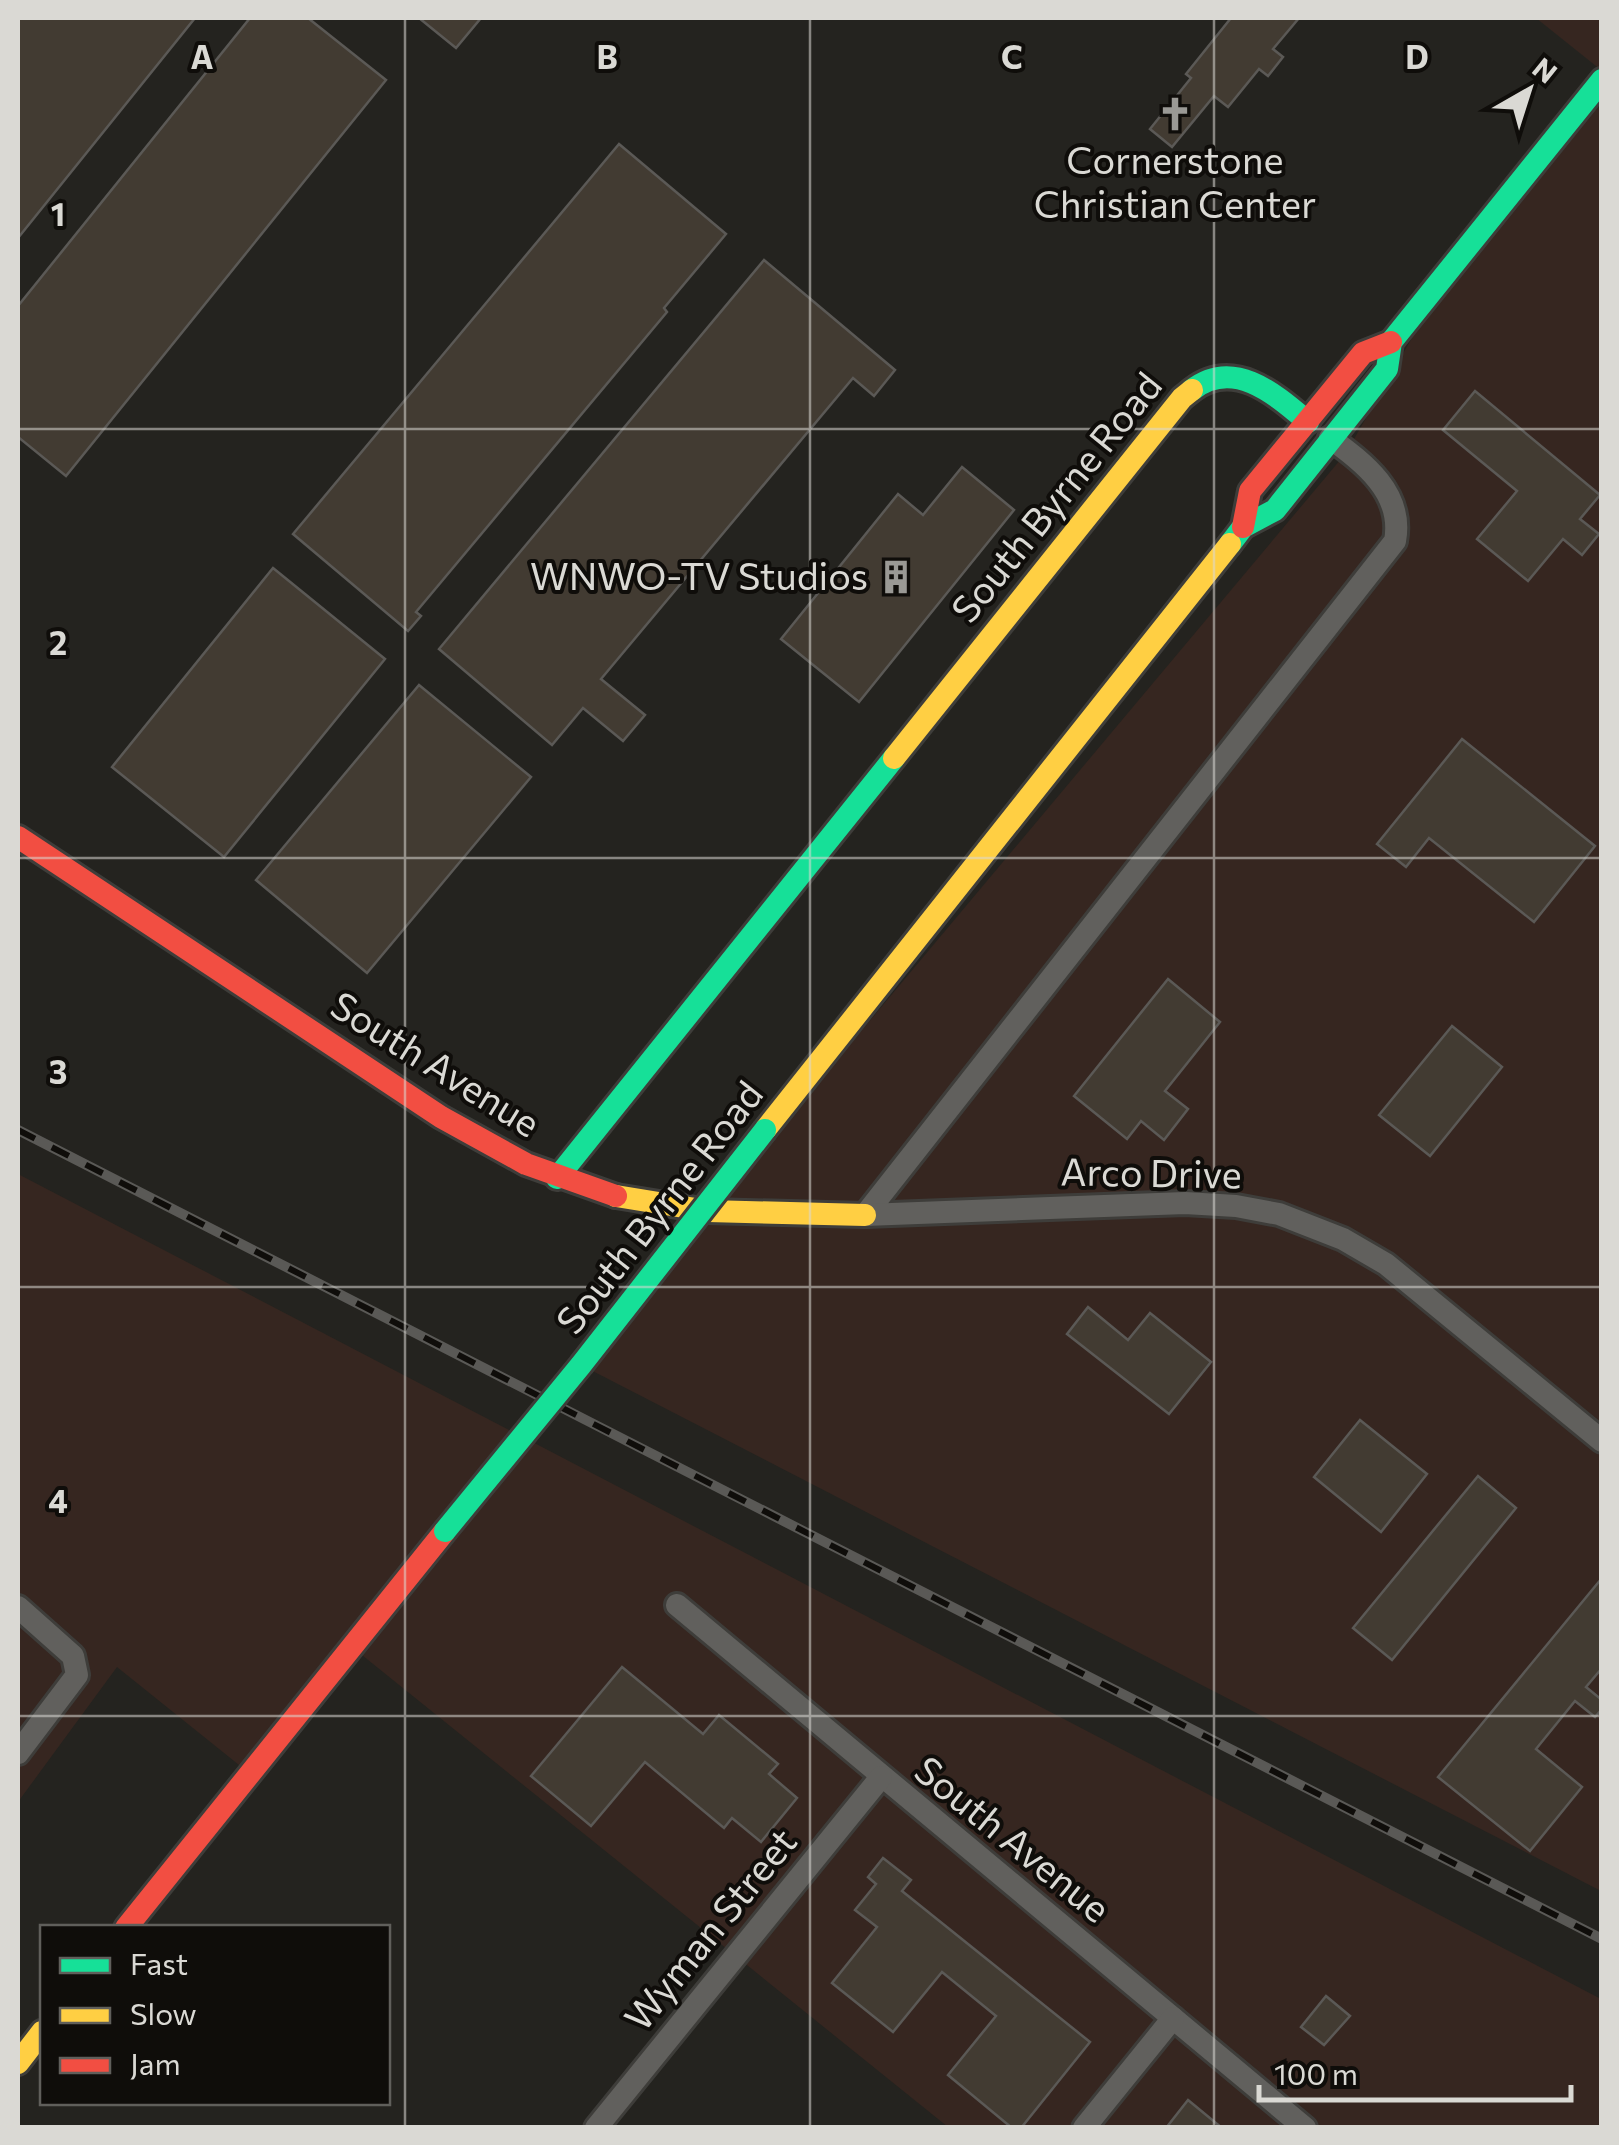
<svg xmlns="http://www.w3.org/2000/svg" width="1619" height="2145" viewBox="0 0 1619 2145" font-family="Commissioner,sans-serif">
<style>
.industrial{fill:#362620}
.building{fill:#423b32;stroke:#5b5956;stroke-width:2.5}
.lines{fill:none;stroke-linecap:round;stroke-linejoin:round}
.street-casing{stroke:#3e3d3a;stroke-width:28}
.fast-casing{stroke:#3e3d3a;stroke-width:28}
.slow-casing{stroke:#3e3d3a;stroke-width:28}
.jam-casing{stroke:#3e3d3a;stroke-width:28}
.street{stroke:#61605d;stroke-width:22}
.fast{stroke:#16e098;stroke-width:22}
.slow{stroke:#ffcf43;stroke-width:22}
.jam{stroke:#f24e42;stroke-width:22}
.rail-casing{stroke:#5a5956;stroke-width:10}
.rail{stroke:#0f0d0a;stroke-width:6;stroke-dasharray:19;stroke-linecap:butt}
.fast-bridge-casing{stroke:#3e3d3a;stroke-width:28;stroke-linecap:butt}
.fast-bridge{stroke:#16e098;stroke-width:22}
.grid{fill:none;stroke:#dad9d4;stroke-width:2.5;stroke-opacity:0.55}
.labels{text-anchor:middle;stroke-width:8;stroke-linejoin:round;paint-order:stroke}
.poi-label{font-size:38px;fill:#dad9d4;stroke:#0f0d0a}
.street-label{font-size:38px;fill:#dad9d4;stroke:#0f0d0a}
.grid-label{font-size:32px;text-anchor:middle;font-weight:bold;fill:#dad9d4;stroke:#0f0d0a;stroke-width:8;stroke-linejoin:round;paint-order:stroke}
</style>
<rect width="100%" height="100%" fill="#24231f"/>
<!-- industrial -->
<g class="industrial">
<path d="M1536,18H1601V70Z"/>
<path d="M1601,80V1891L581,1365L1346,453L1456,261Z"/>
<path d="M18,1174L1601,1999V2127H948L352,1647L249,1773L117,1667L18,1802Z"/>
</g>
<!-- building -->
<g class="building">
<path d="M18,18H195L18,238Z"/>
<path d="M250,18H308L386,80L66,476L18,437V306Z"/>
<path d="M419,18H481L456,48Z"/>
<path d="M1231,18H1299L1273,49L1283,57L1268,76L1259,69L1228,107L1214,96L1172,147L1150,129L1191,78L1186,74Z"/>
<path d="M619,144L726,234L664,308L667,312L416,612L421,616L408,631L293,534Z"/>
<path d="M764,260L895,370L874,396L853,378L601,679L645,715L623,741L583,708L552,745L439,649Z"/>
<path d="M1475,391L1600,495L1580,519L1599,534L1582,555L1563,539L1528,581L1477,539L1517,491L1443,430Z"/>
<path d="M962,467L1014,510L859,702L781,639L898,494L923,515Z"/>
<path d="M273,568L385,659L224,857L112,767Z"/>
<path d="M419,685L531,777L367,973L256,880Z"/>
<path d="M1462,739L1595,846L1534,922L1429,838L1406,867L1377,844Z"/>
<path d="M1168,979L1220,1022L1165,1091L1188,1109L1164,1140L1141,1121L1127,1139L1074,1096Z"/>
<path d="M1452,1026L1502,1067L1430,1156L1379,1115Z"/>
<path d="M1088,1307L1128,1340L1150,1313L1211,1362L1169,1414L1067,1334Z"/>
<path d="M1360,1420L1427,1474L1381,1532L1314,1477Z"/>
<path d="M1478,1476L1516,1508L1392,1660L1353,1628Z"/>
<path d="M1602,1578V1668L1586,1687L1602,1700V1709L1595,1717L1575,1701L1536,1749L1582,1787L1530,1851L1438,1777Z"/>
<path d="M622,1667L703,1734L719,1715L778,1764L769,1774L797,1798L761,1842L732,1818L724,1828L645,1762L591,1826L531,1776Z"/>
<path d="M883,1858L911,1880L902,1891L1090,2042L1021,2128H1012L948,2075L996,2016L942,1972L893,2032L832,1983L877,1927L855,1910L876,1884L868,1877Z"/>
<path d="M1326,1996L1350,2016L1324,2045L1301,2027Z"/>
<path d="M1188,2100L1222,2128H1166Z"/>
</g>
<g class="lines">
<!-- street casing -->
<g class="street-casing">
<g id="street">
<path d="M865,1215L1395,541C1404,493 1364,463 1330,438"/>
<path d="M865,1215L1185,1203L1236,1206L1279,1214L1343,1239L1386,1264L1602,1441"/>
<path d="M677,1605L1305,2128"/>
<path d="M18,1607L73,1656L77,1675L18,1753"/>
<path d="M596,2128L881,1777"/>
<path d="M1084,2128L1173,2018"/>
</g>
</g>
<!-- fast casing -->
<g class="fast-casing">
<g id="fast">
<path d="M1192,390C1234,357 1276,395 1308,422"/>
<path d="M1230,544L1243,527L1275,510L1387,369L1391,342L1602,80"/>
<path d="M557,1178L894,758"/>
</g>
</g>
<!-- slow casing -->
<g class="slow-casing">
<g id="slow">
<path d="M894,758L1182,398L1192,390"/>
<path d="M765,1130L1230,544"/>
<path d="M616,1196L708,1211L865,1215"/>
<path d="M18,2063L42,2032"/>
</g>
</g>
<!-- jam casing -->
<g class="jam-casing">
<g id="jam">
<path d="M1243,527L1250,491L1363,353L1391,342"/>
<path d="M18,837L441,1117L526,1164L616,1196"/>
<path d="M126,1928L445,1531"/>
</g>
</g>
<!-- street -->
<use href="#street" class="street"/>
<!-- fast -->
<use href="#fast" class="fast"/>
<!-- slow -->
<use href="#slow" class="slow"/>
<!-- jam -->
<use href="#jam" class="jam"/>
<!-- rail casing -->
<g class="rail-casing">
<path id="rail" d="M18,1130L1602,1939"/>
</g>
<!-- rail -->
<use href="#rail" class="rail"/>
<!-- fast-bridge casing -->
<g class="fast-bridge-casing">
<path id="fast-bridge" d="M445,1531L581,1365L765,1130"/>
</g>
<!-- fast-bridge -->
<use href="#fast-bridge" class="fast-bridge"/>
</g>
<!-- grid -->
<path class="grid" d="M405,18V2128M810,18V2128M1214,18V2128M18,429H1602M18,858H1602M18,1287H1602M18,1716H1602"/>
<!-- icons -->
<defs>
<g id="church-bare" transform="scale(2.7)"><path d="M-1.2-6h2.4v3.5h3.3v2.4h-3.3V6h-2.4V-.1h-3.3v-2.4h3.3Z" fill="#9a9995" stroke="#0f0d0a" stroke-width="2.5" paint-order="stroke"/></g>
<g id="building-bare" transform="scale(2.7)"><path d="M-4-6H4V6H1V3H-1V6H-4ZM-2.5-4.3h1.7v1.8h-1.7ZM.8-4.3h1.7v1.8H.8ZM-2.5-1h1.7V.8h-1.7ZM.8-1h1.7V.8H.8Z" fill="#9a9995" stroke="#0f0d0a" stroke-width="2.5" paint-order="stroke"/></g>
</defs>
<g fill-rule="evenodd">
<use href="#church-bare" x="1175" y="114"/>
<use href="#building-bare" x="896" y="577"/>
</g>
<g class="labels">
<!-- poi labels -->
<g class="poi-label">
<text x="1175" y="174">Cornerstone<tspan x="1175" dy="44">Christian Center</tspan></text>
<text x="868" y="590" text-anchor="end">WNWO-TV Studios</text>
</g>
<!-- street labels -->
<g class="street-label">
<text transform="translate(1057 498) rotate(-51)" y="13">South Byrne Road</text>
<text transform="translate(435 1065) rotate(32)" y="13">South Avenue</text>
<text transform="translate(1151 1174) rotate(1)" y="13">Arco Drive</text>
<text transform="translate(660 1208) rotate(-52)" y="13">South Byrne Road</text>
<text transform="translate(1012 1840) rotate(39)" y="13">South Avenue</text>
<text transform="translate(711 1930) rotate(-51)" y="13">Wyman Street</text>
</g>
</g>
<g class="grid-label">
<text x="202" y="69">A</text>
<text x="607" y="69">B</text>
<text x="1012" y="69">C</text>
<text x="1417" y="69">D</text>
<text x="58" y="226">1</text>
<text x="58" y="655">2</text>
<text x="58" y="1084">3</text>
<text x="58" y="1513">4</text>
</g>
<!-- border -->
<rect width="1619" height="2145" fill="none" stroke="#dad9d4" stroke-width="40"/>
<!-- legend -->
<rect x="40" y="1925" width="350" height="180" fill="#0f0d0a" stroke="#605f5b" stroke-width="2.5"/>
<rect x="60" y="1958" width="50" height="15" fill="#16e098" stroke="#605f5b" stroke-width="2.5"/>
<text x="130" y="1975" font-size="30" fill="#dad9d4">Fast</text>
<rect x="60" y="2008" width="50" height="15" fill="#ffcf43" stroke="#605f5b" stroke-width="2.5"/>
<text x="130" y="2025" font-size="30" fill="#dad9d4">Slow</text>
<rect x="60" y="2058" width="50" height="15" fill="#f24e42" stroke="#605f5b" stroke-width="2.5"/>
<text x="130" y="2075" font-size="30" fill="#dad9d4">Jam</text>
<!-- north arrow -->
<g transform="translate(1529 90) rotate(39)" stroke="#0f0d0a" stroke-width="8" paint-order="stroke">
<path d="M0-8L18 38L0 25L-18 38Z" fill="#dad9d4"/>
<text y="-15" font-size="28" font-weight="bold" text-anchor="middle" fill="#dad9d4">N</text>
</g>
<!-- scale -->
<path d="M1259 2085v15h312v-15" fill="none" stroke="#dad9d4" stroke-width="5"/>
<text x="1274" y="2085" font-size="30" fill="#dad9d4" stroke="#0f0d0a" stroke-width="8" paint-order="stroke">100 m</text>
</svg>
